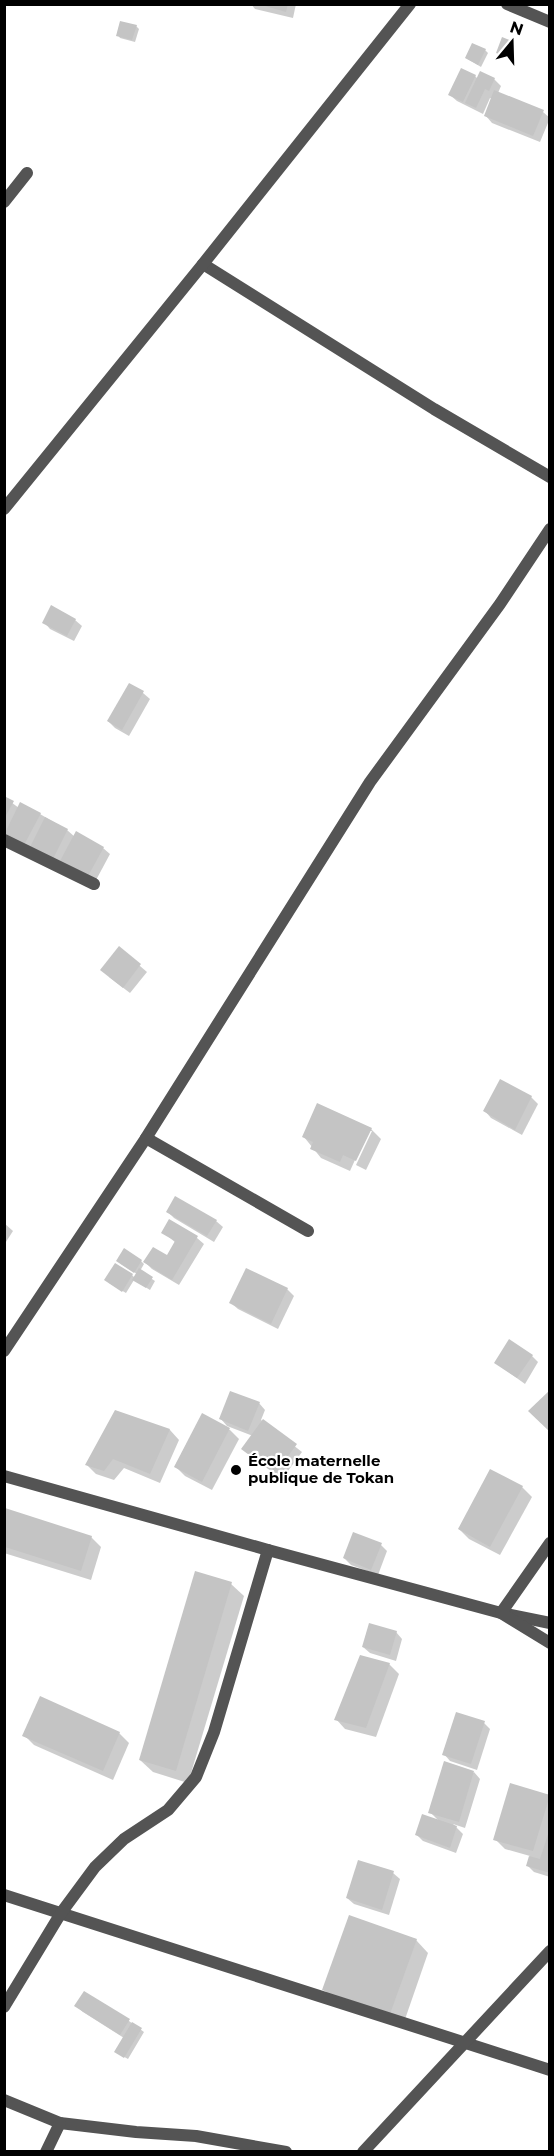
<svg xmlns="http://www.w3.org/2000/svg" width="554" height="2156" viewBox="0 0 554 2156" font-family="Montserrat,sans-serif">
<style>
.shadow{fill:#0003}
.building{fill:#c4c4c4}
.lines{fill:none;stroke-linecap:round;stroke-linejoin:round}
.minor{stroke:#545454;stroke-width:12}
.poi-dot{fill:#000;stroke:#fff;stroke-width:2}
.labels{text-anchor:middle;stroke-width:4.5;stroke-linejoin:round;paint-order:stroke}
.poi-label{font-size:15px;font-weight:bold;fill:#000;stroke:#fff;text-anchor:start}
</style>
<rect width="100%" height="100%" fill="#fff"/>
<!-- shadow -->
<g class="shadow">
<path d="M251,4H296L293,18L255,9Z"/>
<path d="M136,26L139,29L135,42L120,38L118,35Z"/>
<path d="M513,43L516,46L511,60L497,53Z"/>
<path d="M485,50L488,53L481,67L466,58Z"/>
<path d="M480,73L494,79L501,86L498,93L543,112L550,118L540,142L492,123L486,116L492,99L490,98L483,114L457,101L450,95L475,76L478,79Z"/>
<path d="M75,620L82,626L74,641L50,629L44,622Z"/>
<path d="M129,685L143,693L150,699L129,736L115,728L108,721Z"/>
<path d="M4,797L19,808L40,814L67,830L75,837L103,848L110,854L95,882L4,836Z"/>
<path d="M119,948L147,972L130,993L109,977Z"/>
<path d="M531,1097L538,1104L522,1135L491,1118L485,1111Z"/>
<path d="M371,1129L381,1139L366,1170L356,1165L372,1131H368L350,1171L321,1158L304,1137Z"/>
<path d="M168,1212L216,1221L223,1227L214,1242L174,1218Z"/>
<path d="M170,1221L197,1238L204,1244L179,1285L152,1269L145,1262L167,1257L176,1243L163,1232Z"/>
<path d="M4,1223L13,1231L4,1245Z"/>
<path d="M141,1261L144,1264L140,1271L155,1281L150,1290L134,1280L126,1293L109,1283L132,1275L135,1278L137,1274L121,1264Z"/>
<path d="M287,1289L294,1296L278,1329L238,1309L231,1303Z"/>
<path d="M532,1356L538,1362L525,1384L496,1363Z"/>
<path d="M259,1403L265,1410L261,1420L302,1452L282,1479L243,1449L253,1436L227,1426L221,1419Z"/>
<path d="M116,1411L170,1430L179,1440L160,1483L124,1468L114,1480L96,1474L87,1465Z"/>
<path d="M202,1415L230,1430L239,1439L212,1490L185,1476L175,1466Z"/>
<path d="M522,1487L532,1497L500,1555L469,1539L459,1529Z"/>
<path d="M4,1510L91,1537L101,1547L91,1580L4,1553Z"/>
<path d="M381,1545L387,1551L378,1575L351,1565L344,1558Z"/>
<path d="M231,1584L244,1596L188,1783L153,1772L140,1760Z"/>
<path d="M396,1632L402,1639L396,1661L370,1653L363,1647Z"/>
<path d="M389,1664L399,1674L376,1737L345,1729L336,1719Z"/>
<path d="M484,1723L490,1729L477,1770L450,1761L444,1754Z"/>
<path d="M119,1733L129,1743L113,1780L34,1745L24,1735Z"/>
<path d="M474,1772L480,1779L465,1828L453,1824L463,1834L456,1853L423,1841L416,1834L439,1821L430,1812Z"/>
<path d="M549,1796L550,1797V1877L534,1872L528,1866L530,1856L505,1849L495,1839Z"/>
<path d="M393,1873L400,1879L389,1915L354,1904L347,1898Z"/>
<path d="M416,1940L428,1953L403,2025L337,2002L324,1990Z"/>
<path d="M76,2006L129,2021L144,2032L128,2059L119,2054L124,2038L83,2012Z"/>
</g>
<!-- building -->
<g class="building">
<path d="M258,4H288L286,12Z"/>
<path d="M120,21L137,25L132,40L116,36Z"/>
<path d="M502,37L514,42L508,58L496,53Z"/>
<path d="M472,43L486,49L478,65L465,58Z"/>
<path d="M461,68L476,75L463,102L448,95Z"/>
<path d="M480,71L495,78L489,91L485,89L476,108L465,103Z"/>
<path d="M494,90L544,110L533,136L484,116Z"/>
<path d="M51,605L76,619L67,636L42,623Z"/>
<path d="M129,683L144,691L122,730L107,721Z"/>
<path d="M4,796L14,801L4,819Z"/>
<path d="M20,802L41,813L24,845L4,835Z"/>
<path d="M45,817L68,829L53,859L30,847Z"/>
<path d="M76,831L104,847L88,876L60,861Z"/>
<path d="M119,946L141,964L123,988L100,970Z"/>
<path d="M500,1079L532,1096L515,1130L483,1111Z"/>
<path d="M317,1103L372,1128L356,1161L343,1155L340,1162L310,1149L313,1142L302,1137Z"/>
<path d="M175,1196L217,1220L207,1236L166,1212Z"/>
<path d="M169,1219L198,1236L172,1280L143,1262L153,1247L167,1255L175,1241L161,1233Z"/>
<path d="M124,1248L142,1260L134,1273L116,1261Z"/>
<path d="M115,1263L133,1274L122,1292L104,1280Z"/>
<path d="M139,1268L153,1277L146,1288L132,1280Z"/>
<path d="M246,1268L288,1288L271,1324L229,1303Z"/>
<path d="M509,1339L533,1355L517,1378L494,1363Z"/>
<path d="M550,1390V1432L528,1411Z"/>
<path d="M230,1391L260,1402L248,1431L219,1419Z"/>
<path d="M115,1410L170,1429L150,1474L113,1459L104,1471L85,1465Z"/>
<path d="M202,1413L230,1428L202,1482L174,1467Z"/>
<path d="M263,1419L297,1444L275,1474L241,1449Z"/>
<path d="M490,1469L523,1486L490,1547L458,1529Z"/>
<path d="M5,1508L92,1536L81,1571L5,1547Z"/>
<path d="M353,1532L382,1543L371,1570L343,1558Z"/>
<path d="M195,1571L232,1582L176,1771L139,1760Z"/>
<path d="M369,1623L397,1631L390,1655L362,1647Z"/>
<path d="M360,1655L390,1663L366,1728L334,1720Z"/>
<path d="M40,1696L120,1732L103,1771L22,1736Z"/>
<path d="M456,1712L485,1721L471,1764L442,1755Z"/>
<path d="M444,1761L474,1771L459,1822L428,1813Z"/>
<path d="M510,1783L550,1795L533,1851L493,1840Z"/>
<path d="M422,1814L457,1826L450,1848L415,1835Z"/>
<path d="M550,1828V1873L526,1866L529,1856L540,1859Z"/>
<path d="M358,1860L394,1871L382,1910L346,1898Z"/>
<path d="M349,1915L417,1939L390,2014L322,1990Z"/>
<path d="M84,1991L130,2019L120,2035L74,2006Z"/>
<path d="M132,2022L142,2028L124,2058L114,2052Z"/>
</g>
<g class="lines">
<!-- minor -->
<g class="minor">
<path d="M507,4L550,22"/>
<path d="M4,202L27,173"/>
<path d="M203,264L434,409L550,477"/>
<path d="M4,509L203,264L410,4"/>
<path d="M4,840L94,884"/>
<path d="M146,1138L308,1231"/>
<path d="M4,1351L146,1138L370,782L500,604L550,529"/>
<path d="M4,1476L268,1550L501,1613L550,1623"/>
<path d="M550,1543L501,1613L550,1643"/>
<path d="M4,1895L550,2070"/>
<path d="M4,2007L61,1913L95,1867L124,1839L168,1810L196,1777L214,1732L268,1550"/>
<path d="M4,2100L60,2123L136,2132L196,2136L286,2152"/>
<path d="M46,2152L60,2123"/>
<path d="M363,2152L550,1951"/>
</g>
</g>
<!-- markers -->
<circle class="poi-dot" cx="236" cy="1470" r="6"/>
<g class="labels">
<!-- poi labels -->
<g class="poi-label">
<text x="248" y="1466">École maternelle<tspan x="248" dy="17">publique de Tokan</tspan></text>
</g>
</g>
<!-- border -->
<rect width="554" height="2156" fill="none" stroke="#000000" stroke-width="12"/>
<!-- north arrow -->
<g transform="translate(512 42) rotate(19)" stroke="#ffffff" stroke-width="4.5" paint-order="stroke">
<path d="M0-4.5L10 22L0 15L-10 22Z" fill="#000000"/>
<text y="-9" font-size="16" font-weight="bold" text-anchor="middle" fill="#000000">N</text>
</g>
</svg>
